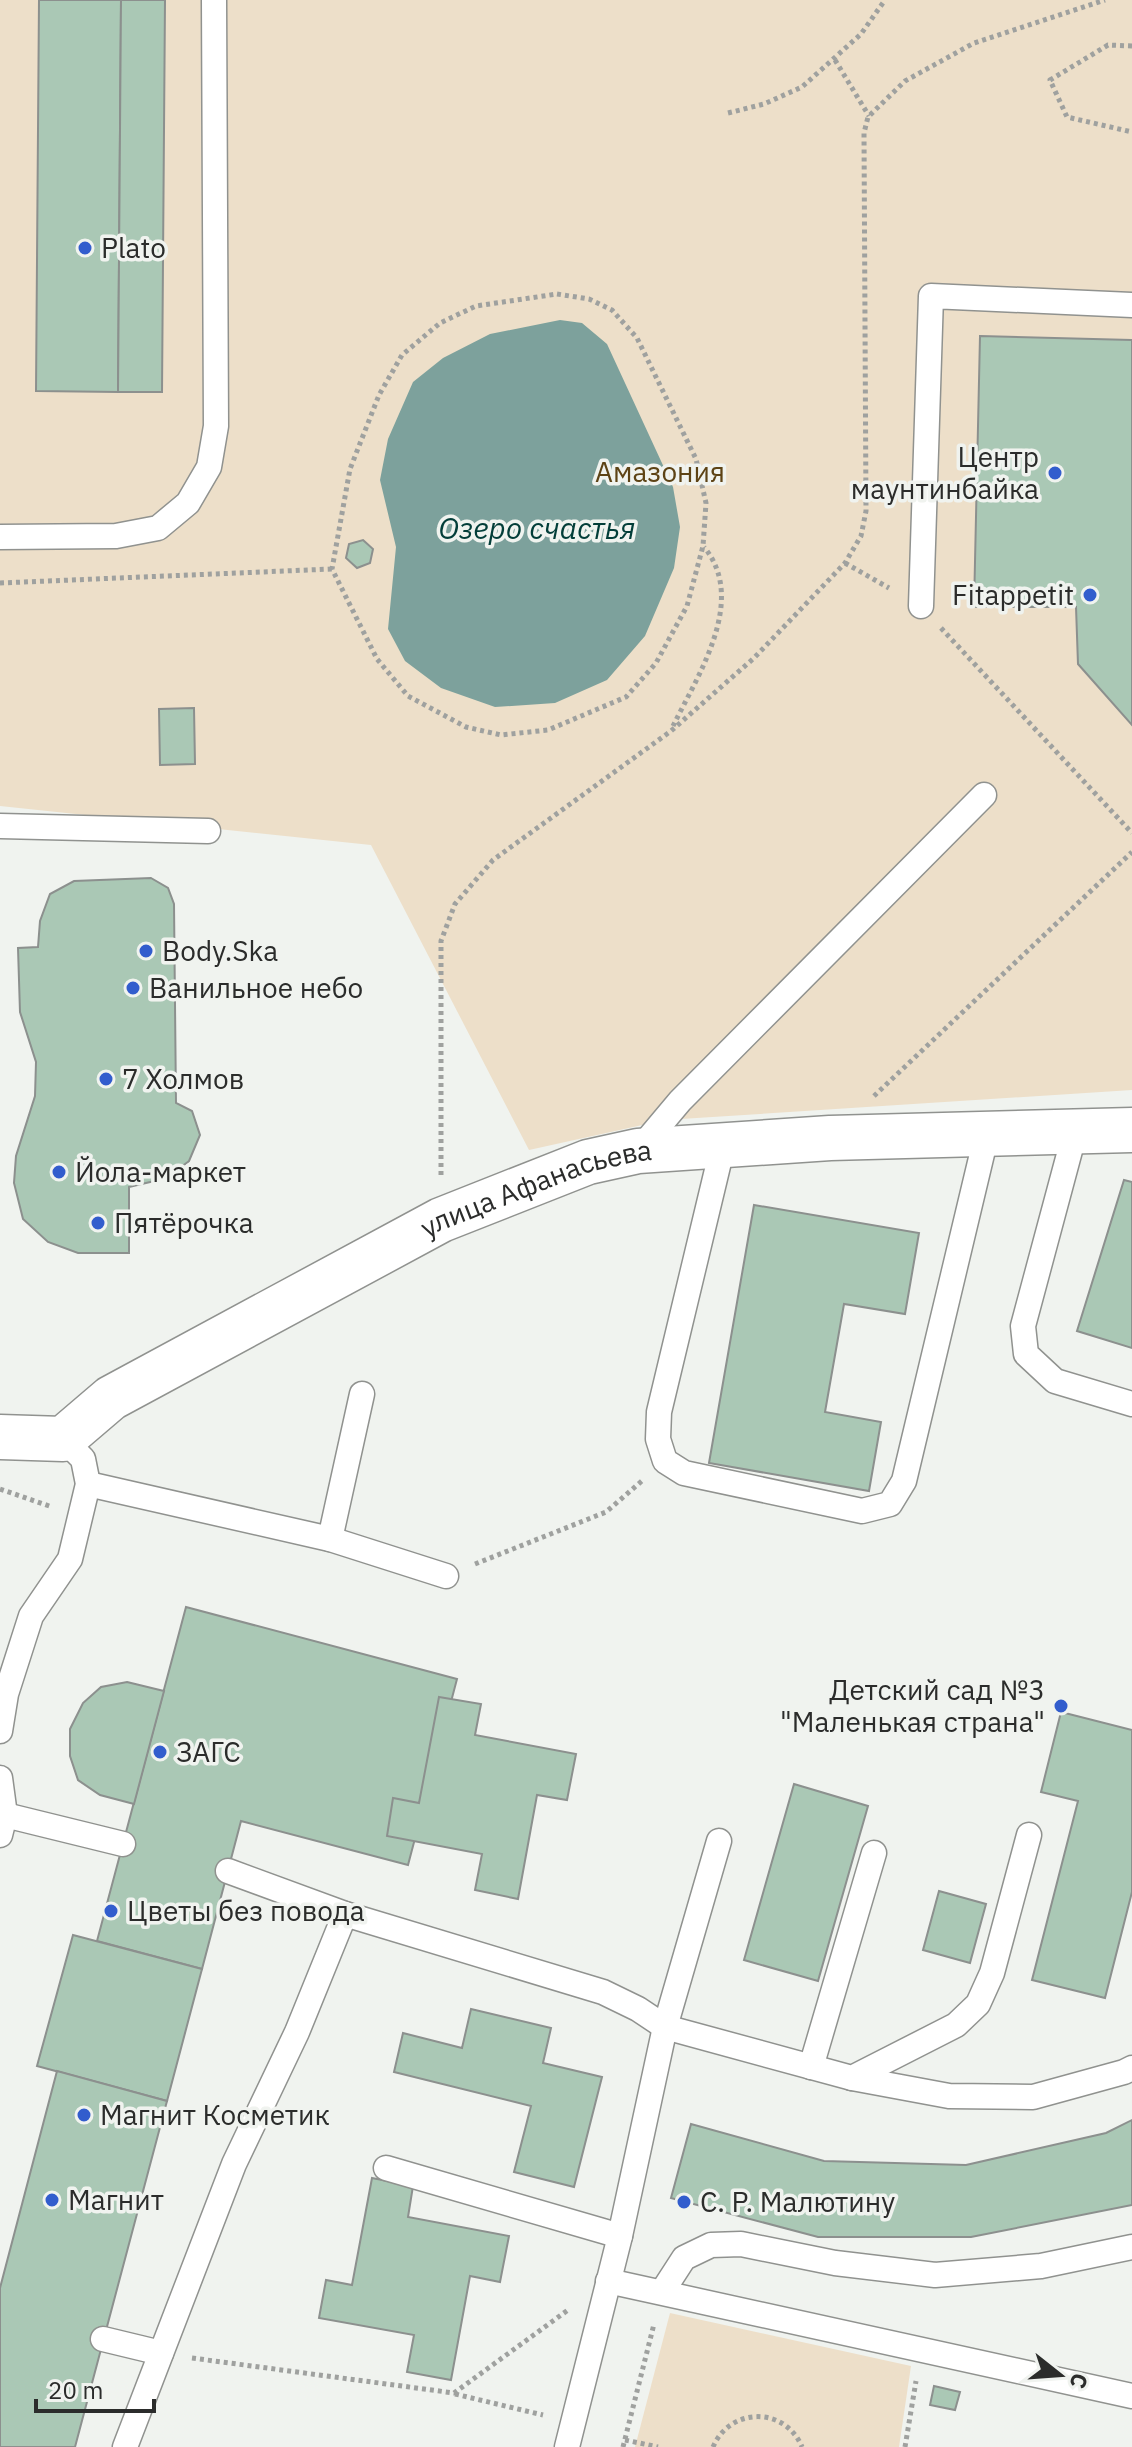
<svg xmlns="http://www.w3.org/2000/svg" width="1132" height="2447" viewBox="0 0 1132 2447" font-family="'IBM Plex Sans',sans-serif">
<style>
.green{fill:#eddfc9}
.water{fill:#7da19c}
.building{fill:#aac8b5;stroke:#8c908e;stroke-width:2}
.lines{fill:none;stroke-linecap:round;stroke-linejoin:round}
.service-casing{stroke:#90928f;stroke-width:27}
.minor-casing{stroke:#90928f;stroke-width:47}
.path{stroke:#9fa19f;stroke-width:5;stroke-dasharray:4 4;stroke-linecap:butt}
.service{stroke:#fff;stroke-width:24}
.minor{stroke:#fff;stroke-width:44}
.poi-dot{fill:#325dcd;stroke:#f0f3ef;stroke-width:3}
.labels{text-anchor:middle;stroke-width:7;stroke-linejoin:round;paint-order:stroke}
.poi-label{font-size:28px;fill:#2b2c2b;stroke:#f0f3ef;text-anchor:start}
.park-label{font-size:28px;fill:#5d4315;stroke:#f0f3ef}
.street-label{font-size:28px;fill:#2b2c2b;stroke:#f0f3ef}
.water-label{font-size:30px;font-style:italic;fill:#033e39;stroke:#f0f3ef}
</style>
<rect width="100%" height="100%" fill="#f0f3ef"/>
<!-- green -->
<g class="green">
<path d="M0,0H1132V1090L665,1120L529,1150L371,845L0,806Z"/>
<path d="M670,2313L911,2366L899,2447H635Z"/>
</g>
<!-- water -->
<path class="water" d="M560,320L582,323L607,344L673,487L680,527L674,568L645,636L607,680L555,703L495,707L441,688L405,661L388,629L396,547L380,480L388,439L413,382L443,358L490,334Z"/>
<!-- building -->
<g class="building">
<path d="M39,0H121L118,392L36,391Z"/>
<path d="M121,0H165L162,392H118Z"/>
<path d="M980,336L1132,340V725L1078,664L1076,607H974Z"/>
<path d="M363,540L373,549L370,563L357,568L346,558L349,544Z"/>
<path d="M194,708L195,764L160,765L159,709Z"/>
<path d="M151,878L168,888L174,904L176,1103L192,1111L200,1135L189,1161L167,1178L129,1187V1253H78L48,1242L23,1219L14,1183L16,1156L35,1096L36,1062L20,1012L18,948L38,947L40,921L50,894L74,881Z"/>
<path d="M1124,1180L1132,1182V1348L1077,1331Z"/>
<path d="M754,1205L919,1233L905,1314L844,1304L825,1412L881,1422L869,1491L709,1463Z"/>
<path d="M186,1607L457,1679L408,1865L241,1821L202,1969L97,1941Z"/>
<path d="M127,1682L164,1691L134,1804L100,1795L78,1780L70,1756V1729L83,1703L101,1687Z"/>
<path d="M439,1697L481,1704L475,1735L576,1754L567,1800L537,1795L518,1899L475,1890L482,1854L387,1836L393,1798L419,1803Z"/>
<path d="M1061,1712L1132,1730V1892L1105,1998L1032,1980L1078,1801L1041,1792Z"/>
<path d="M794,1784L868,1806L818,1981L744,1960Z"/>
<path d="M939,1891L986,1904L970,1963L923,1950Z"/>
<path d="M73,1935L202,1969L167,2101L37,2066Z"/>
<path d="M471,2009L551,2028L543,2063L602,2077L574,2187L514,2172L531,2106L394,2072L403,2033L462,2048Z"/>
<path d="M57,2071L167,2101L75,2447H0V2288Z"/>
<path d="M1132,2120V2205L971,2237H818L671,2198L691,2124L824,2161L966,2165L1106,2133Z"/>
<path d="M372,2178L413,2186L408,2217L509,2236L500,2282L470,2276L451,2380L407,2372L414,2335L319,2318L326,2280L352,2285Z"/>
<path d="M934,2386L960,2392L955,2410L930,2405Z"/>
</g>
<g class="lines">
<!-- service casing -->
<g class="service-casing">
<g id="service">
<path d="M0,537L116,536L158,528L188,503L209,467L216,426L214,0"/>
<path d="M921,606L931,296L1132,305"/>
<path d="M0,826L208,831"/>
<path d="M1075,1132L1023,1326L1026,1354L1055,1381L1132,1404"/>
<path d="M723,1145L659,1412L658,1439L665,1461L684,1473L862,1511L890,1504L904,1481L987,1133"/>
<path d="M638,1151L680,1101L984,795"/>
<path d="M88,1484L330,1539L446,1576"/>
<path d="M330,1539L362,1394"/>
<path d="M0,1731L6,1694L31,1616L70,1559L88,1484L83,1459L63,1439"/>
<path d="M0,1778L5,1815L0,1835"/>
<path d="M5,1815L123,1844"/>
<path d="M228,1871L345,1914L603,1992L638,2009L665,2027L852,2078L956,2025L978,2004L992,1973L1029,1835"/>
<path d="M811,2067L874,1853"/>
<path d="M852,2078L949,2096L1033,2097L1124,2072L1132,2068"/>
<path d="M386,2168L620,2236"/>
<path d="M608,2281L1132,2396"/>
<path d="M662,2292L684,2258L711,2245L741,2244L835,2263L935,2275L1041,2266L1132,2247"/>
<path d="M103,2339L161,2353"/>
<path d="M125,2447L234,2164L297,2032L345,1914"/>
<path d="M567,2447L620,2236L665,2027L719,1841"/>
</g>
</g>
<!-- minor casing -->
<g class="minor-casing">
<g id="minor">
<path id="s1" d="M0,1437L63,1439L111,1398L441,1220L588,1162L638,1151L830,1138L1132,1130"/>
</g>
</g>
<!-- path -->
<g class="path">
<path d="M1132,46L1108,45L1050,80L1067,117L1132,132"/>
<path d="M835,60L869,116"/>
<path d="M728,113L764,104L802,87L861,34L885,0"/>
<path d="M557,294L589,299L612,310L637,338L696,459L706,503L703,546L687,606L656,663L626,697L548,730L501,735L466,727L408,696L377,659L332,569L350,469L379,395L402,355L440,323L476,306Z"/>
<path d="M845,563L889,588"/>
<path d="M0,583L332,569"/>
<path d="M941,628L1132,833"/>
<path d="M673,726C698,675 748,600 704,547"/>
<path d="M874,1096L1132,852"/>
<path d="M441,1175V941L455,904L493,860L671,731L754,658L845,563L861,536L866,511L864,133L868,117L905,81L974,43L1105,0"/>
<path d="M0,1489L52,1507"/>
<path d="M475,1564L606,1512L643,1480"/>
<path d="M192,2358L454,2393L568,2310"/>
<path d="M455,2394L543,2415"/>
<path d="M625,2440L658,2447"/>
<path d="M623,2447L654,2324"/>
<path d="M713,2447C730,2407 785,2406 802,2447"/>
<path d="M905,2447L916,2381"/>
</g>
<!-- service -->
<use href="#service" class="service"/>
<!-- minor -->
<use href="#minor" class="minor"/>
</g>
<!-- markers -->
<g class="poi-dot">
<circle cx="85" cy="248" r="8"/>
<circle cx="1055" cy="473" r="8"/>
<circle cx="1090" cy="595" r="8"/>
<circle cx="146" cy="951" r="8"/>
<circle cx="133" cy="988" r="8"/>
<circle cx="106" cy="1079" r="8"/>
<circle cx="59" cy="1172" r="8"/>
<circle cx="98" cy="1223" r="8"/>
<circle cx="1061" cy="1706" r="8"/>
<circle cx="160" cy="1752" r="8"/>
<circle cx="111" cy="1911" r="8"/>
<circle cx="84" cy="2115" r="8"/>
<circle cx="52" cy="2200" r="8"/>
<circle cx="684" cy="2202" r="8"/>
</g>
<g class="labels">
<!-- poi labels -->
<g class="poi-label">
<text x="101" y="258">Plato</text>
<text x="1039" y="467" text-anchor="end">Центр<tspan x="1039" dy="32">маунтинбайка</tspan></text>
<text x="1074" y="605" text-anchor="end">Fitappetit</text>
<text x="162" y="961">Body.Ska</text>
<text x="149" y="998">Ванильное небо</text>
<text x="122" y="1089">7 Холмов</text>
<text x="75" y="1182">Йола-маркет</text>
<text x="114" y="1233">Пятёрочка</text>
<text x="1045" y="1700" text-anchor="end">Детский сад №3<tspan x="1045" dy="32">"Маленькая страна"</tspan></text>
<text x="176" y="1762">ЗАГС</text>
<text x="127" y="1921">Цветы без повода</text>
<text x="100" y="2125">Магнит Косметик</text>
<text x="68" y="2210">Магнит</text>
<text x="700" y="2212">С. Р. Малютину</text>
</g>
<!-- park labels -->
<g class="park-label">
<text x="660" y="482">Амазония</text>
</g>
<!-- street labels -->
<g class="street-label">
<text dy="10" stroke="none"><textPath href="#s1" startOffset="602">улица Афанасьева</textPath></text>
</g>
<!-- water labels -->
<g class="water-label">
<text x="537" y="539">Озеро счастья</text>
</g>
</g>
<!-- north arrow -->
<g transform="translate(1060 2375) rotate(107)" stroke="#f0f3ef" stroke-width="6" paint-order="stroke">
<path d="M0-6L14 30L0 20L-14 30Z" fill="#2b2c2b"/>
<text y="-12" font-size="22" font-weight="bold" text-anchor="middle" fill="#2b2c2b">С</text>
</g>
<!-- scale -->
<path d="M36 2399v12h118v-12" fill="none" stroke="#2b2c2b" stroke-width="4"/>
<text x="48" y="2399" font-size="24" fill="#2b2c2b" stroke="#f0f3ef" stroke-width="6" paint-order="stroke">20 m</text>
</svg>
